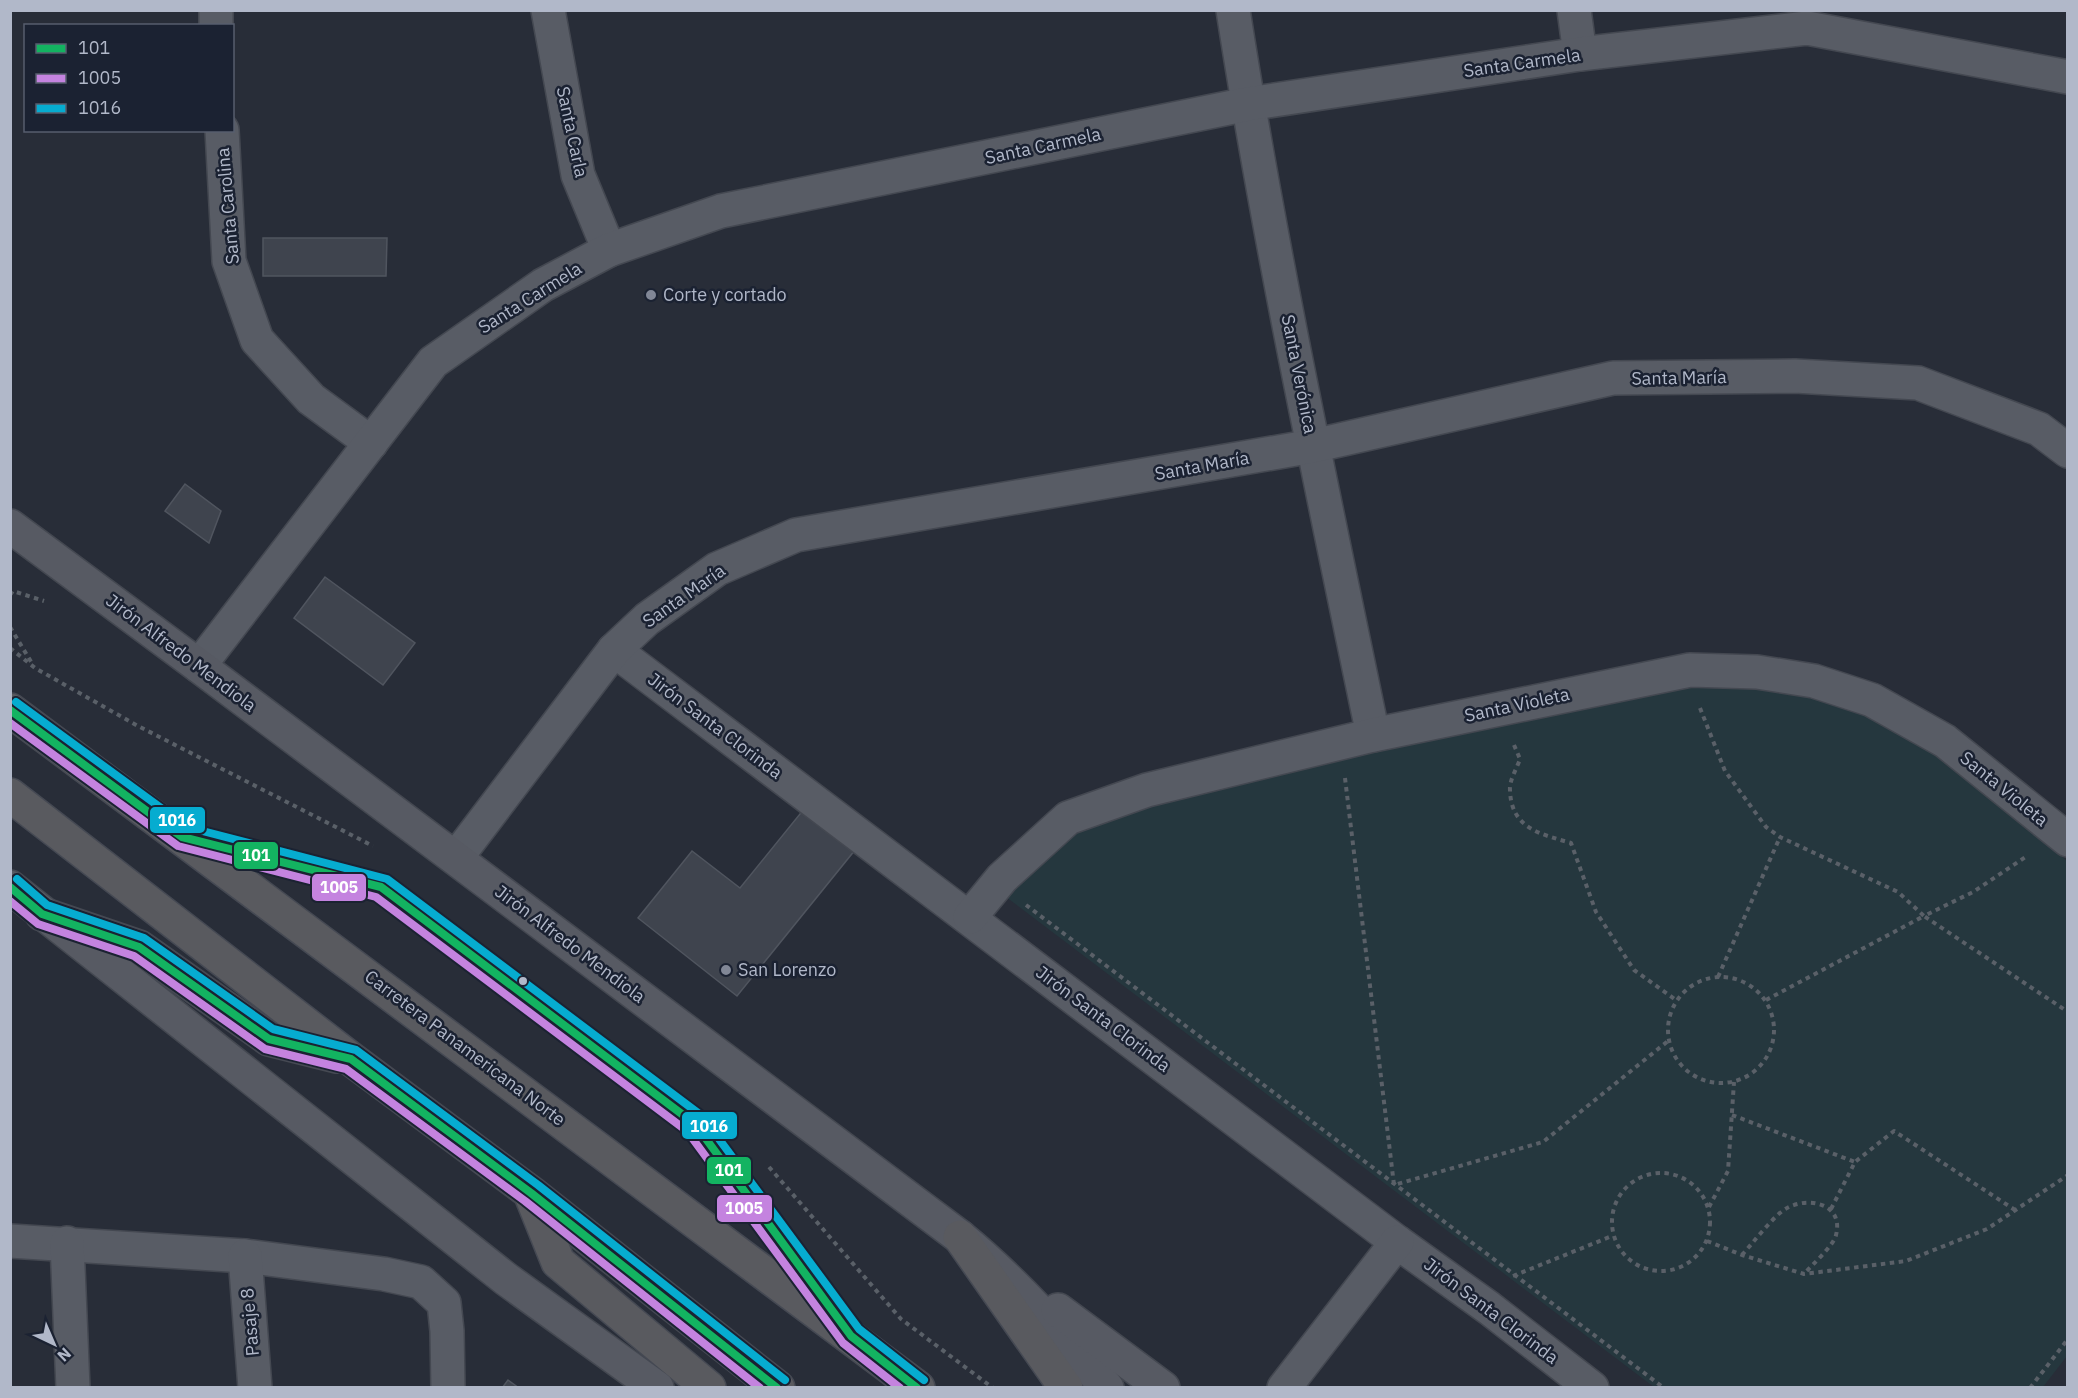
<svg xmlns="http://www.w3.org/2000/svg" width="2078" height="1398" viewBox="0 0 2078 1398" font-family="'IBM Plex Sans',sans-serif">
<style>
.green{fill:#25373e}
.building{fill:#3f444e;stroke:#50555f;stroke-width:1.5}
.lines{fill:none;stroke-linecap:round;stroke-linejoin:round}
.service-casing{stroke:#444851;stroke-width:26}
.minor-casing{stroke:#444851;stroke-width:36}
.secondary-casing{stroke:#444851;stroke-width:36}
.motorway-casing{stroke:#454953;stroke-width:36}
.path{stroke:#5a6068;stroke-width:4;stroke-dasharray:4.5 4.5;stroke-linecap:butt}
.service{stroke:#585c65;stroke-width:22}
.minor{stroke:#585c65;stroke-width:33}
.secondary{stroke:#575a63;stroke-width:33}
.motorway{stroke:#595a5f;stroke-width:33}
.bus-1-casing{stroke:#1b2232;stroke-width:12}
.bus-2-casing{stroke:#1b2232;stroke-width:12}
.bus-3-casing{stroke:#1b2232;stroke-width:12}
.bus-1{stroke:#13b361;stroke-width:8}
.bus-2{stroke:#c483df;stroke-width:8}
.bus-3{stroke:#06acd0;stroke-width:8}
.poi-dot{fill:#818796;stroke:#1b2232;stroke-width:2}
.bus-dot{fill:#b1b8c9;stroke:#1b2232;stroke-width:2}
.labels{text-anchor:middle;stroke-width:5;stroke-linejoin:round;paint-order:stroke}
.street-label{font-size:18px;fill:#b1b8c9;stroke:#1b2232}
.poi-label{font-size:18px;fill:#b1b8c9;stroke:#1b2232;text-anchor:start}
.line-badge{stroke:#1b2232;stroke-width:2}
.badge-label{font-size:16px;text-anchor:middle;font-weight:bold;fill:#fff}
</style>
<rect width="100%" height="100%" fill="#282d38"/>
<!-- green -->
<path class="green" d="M1693,685L1789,686L1856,706L1933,751L2067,861V1356L2043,1387H1654L1006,897L1015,886L1080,828L1163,797Z"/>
<!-- building -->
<g class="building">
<path d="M263,238H387L386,276H263Z"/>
<path d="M185,484L221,511L209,543L165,511Z"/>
<path d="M325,577L415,643L383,685L294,618Z"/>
<path d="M804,809L855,850L737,996L638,918L692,851L740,888Z"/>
<path d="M508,1380L519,1388H502Z"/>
</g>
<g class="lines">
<!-- service casing -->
<g class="service-casing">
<path id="service" d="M193,840L381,887L695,1124L838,1318"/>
</g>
<!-- minor casing -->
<g class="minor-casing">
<g id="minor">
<path d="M216,10V26"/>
<path d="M548,10L578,175L609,250"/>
<path d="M1233,10C1271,253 1323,494 1373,735"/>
<path d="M1574,10L1580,54"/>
<path d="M222,130L229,261L257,340L311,399L371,443"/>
<path d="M614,650L1397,1242L1489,1308L1592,1388"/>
<path d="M199,666L433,362L543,285L609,250L721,211L1248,104L1580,54L1807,28L2068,77"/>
<path d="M456,858L614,650L647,619L717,569L796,535L1313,446L1613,378L1795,376L1918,383L2039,429L2068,451"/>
<path d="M970,917L1002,878L1068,818L1147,790L1373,735L1690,670L1757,672L1814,681L1872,700L1945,741L2068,840"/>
<path d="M10,1241L245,1256L384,1274L421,1282L444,1303L447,1331L448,1388"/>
<path d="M67,1243L73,1388"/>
<path d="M245,1256L255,1388"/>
<path d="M1284,1388L1397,1242"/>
</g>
</g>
<!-- secondary casing -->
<g class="secondary-casing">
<g id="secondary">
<path d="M10,526L199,666L960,1237C1015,1282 1061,1334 1107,1388"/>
<path d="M10,887L506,1279L657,1388"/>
<path d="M1058,1310L1163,1388"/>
</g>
</g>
<!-- motorway casing -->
<g class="motorway-casing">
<g id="motorway">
<path d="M10,710L918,1388"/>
<path d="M10,795L351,1059L531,1193L778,1388"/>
<path d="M42,914L139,947L269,1039L337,1056"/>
<path d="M531,1195L558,1262L709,1388"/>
<path d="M960,1237L1066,1388"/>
</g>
</g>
<!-- path -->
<g class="path">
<path d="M10,595L13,591L44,601"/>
<path d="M10,627L33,665"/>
<path d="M10,648L35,668L138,726L373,846"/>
<path d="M1700,708L1725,771L1766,827L1780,837L1898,892L1924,916L1973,892L2027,856"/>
<path d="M1514,745L1520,759C1517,768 1509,781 1510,790C1511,829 1541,834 1571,843L1596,912L1634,970L1676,1000"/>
<path d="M1345,778L1394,1185L1543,1142L1668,1041"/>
<path d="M1026,905L1664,1388"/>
<circle cx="1721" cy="1030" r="53"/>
<path d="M1718,977L1780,837"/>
<path d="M1766,1000L1924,916L2068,1012"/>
<path d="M1732,1115L1855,1162"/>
<path d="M769,1167L901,1319L993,1388"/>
<circle cx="1661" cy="1222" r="49"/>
<path d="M1709,1207L1728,1171L1734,1082"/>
<path d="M1831,1209L1855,1162L1894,1131L2015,1210"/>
<path d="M1707,1241L1742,1255L1804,1274L1906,1261L1987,1229L2068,1175"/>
<path d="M1742,1255C1752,1244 1776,1213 1787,1208C1809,1196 1844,1204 1836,1235C1834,1245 1812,1265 1804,1274"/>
<path d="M1513,1276L1612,1236"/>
<path d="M2030,1388L2068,1339"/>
</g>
<!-- service -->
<use href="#service" class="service"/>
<!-- minor -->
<use href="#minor" class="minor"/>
<!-- secondary -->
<use href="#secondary" class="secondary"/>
<!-- motorway -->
<use href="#motorway" class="motorway"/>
<!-- bus-1 casing -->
<g class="bus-1-casing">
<g id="bus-1">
<path d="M10,710L182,837L381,887L695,1124L851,1336L917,1388"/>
<path d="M10,887L42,914L139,947L269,1039L351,1059L531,1193L777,1388"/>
</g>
</g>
<!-- bus-2 casing -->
<g class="bus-2-casing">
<g id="bus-2">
<path d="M10,723L178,846L376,897L687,1131L843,1343L900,1388"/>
<path d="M10,901L38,924L134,956L265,1049L346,1069L525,1201L760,1388"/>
</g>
</g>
<!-- bus-3 casing -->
<g class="bus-3-casing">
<g id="bus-3">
<path d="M16,702L187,827L387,879L702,1116L859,1329L924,1380"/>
<path d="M17,879L47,905L144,938L273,1029L356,1050L538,1185L785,1380"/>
</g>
</g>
<!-- bus-1 -->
<use href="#bus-1" class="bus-1"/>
<!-- bus-2 -->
<use href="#bus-2" class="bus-2"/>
<!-- bus-3 -->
<use href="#bus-3" class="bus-3"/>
</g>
<!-- markers -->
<g class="poi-dot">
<circle cx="651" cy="295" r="6"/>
<circle cx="726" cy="970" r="6"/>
</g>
<circle class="bus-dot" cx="523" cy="981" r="5"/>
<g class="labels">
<!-- street labels -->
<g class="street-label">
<text transform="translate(1522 63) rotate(-8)" y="6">Santa Carmela</text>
<text transform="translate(572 132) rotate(78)" y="6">Santa Carla</text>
<text transform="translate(1043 146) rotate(-12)" y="6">Santa Carmela</text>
<text transform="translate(228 206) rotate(-95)" y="6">Santa Carolina</text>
<text transform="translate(530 298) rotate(-32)" y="6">Santa Carmela</text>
<text transform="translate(1299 374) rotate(79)" y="6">Santa Verónica</text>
<text transform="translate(1679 378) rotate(-1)" y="6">Santa María</text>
<text transform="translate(1202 466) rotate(-10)" y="6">Santa María</text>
<text transform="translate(684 596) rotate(-35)" y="6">Santa María</text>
<text transform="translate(181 653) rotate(37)" y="6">Jirón Alfredo Mendiola</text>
<text transform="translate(1517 705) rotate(-12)" y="6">Santa Violeta</text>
<text transform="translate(715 726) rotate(37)" y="6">Jirón Santa Clorinda</text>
<text transform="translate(2004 789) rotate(39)" y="6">Santa Violeta</text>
<text transform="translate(570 944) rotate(37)" y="6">Jirón Alfredo Mendiola</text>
<text transform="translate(1103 1019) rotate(37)" y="6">Jirón Santa Clorinda</text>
<text transform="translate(465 1048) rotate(37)" y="6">Carretera Panamericana Norte</text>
<text transform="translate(1491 1311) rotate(37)" y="6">Jirón Santa Clorinda</text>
<text transform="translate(250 1322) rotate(-95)" y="6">Pasaje 8</text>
</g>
<!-- poi labels -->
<g class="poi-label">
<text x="663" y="301">Corte y cortado</text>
<text x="738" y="976">San Lorenzo</text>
</g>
</g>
<g class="line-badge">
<rect x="149" y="806" width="57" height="28" rx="6" fill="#06acd0"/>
<rect x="233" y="841" width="46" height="29" rx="6" fill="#13b361"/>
<rect x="311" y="873" width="56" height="29" rx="6" fill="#c483df"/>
<rect x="681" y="1111" width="57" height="29" rx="6" fill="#06acd0"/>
<rect x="706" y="1156" width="46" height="29" rx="6" fill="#13b361"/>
<rect x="716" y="1194" width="57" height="29" rx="6" fill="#c483df"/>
</g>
<g class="badge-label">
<text x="177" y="826">1016</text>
<text x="256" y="861">101</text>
<text x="339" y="893">1005</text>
<text x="709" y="1132">1016</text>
<text x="729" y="1176">101</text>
<text x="744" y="1214">1005</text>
</g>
<!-- border -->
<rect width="2078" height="1398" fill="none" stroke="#b1b8c9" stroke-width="24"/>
<!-- legend -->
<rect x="24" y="24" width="210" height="108" fill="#1b2232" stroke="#575e6e" stroke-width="1.5"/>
<rect x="36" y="44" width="30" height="9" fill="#13b361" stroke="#575e6e" stroke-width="1.5"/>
<text x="78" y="54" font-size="18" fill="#b1b8c9">101</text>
<rect x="36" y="74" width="30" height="9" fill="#c483df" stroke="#575e6e" stroke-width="1.5"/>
<text x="78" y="84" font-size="18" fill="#b1b8c9">1005</text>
<rect x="36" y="104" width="30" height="9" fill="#06acd0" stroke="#575e6e" stroke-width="1.5"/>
<text x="78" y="114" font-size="18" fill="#b1b8c9">1016</text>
<!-- north arrow -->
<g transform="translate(54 1344) rotate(136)" stroke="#1b2232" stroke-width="4.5" paint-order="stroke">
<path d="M0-4.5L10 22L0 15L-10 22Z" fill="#b1b8c9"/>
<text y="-9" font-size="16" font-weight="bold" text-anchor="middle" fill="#b1b8c9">N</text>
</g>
</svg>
